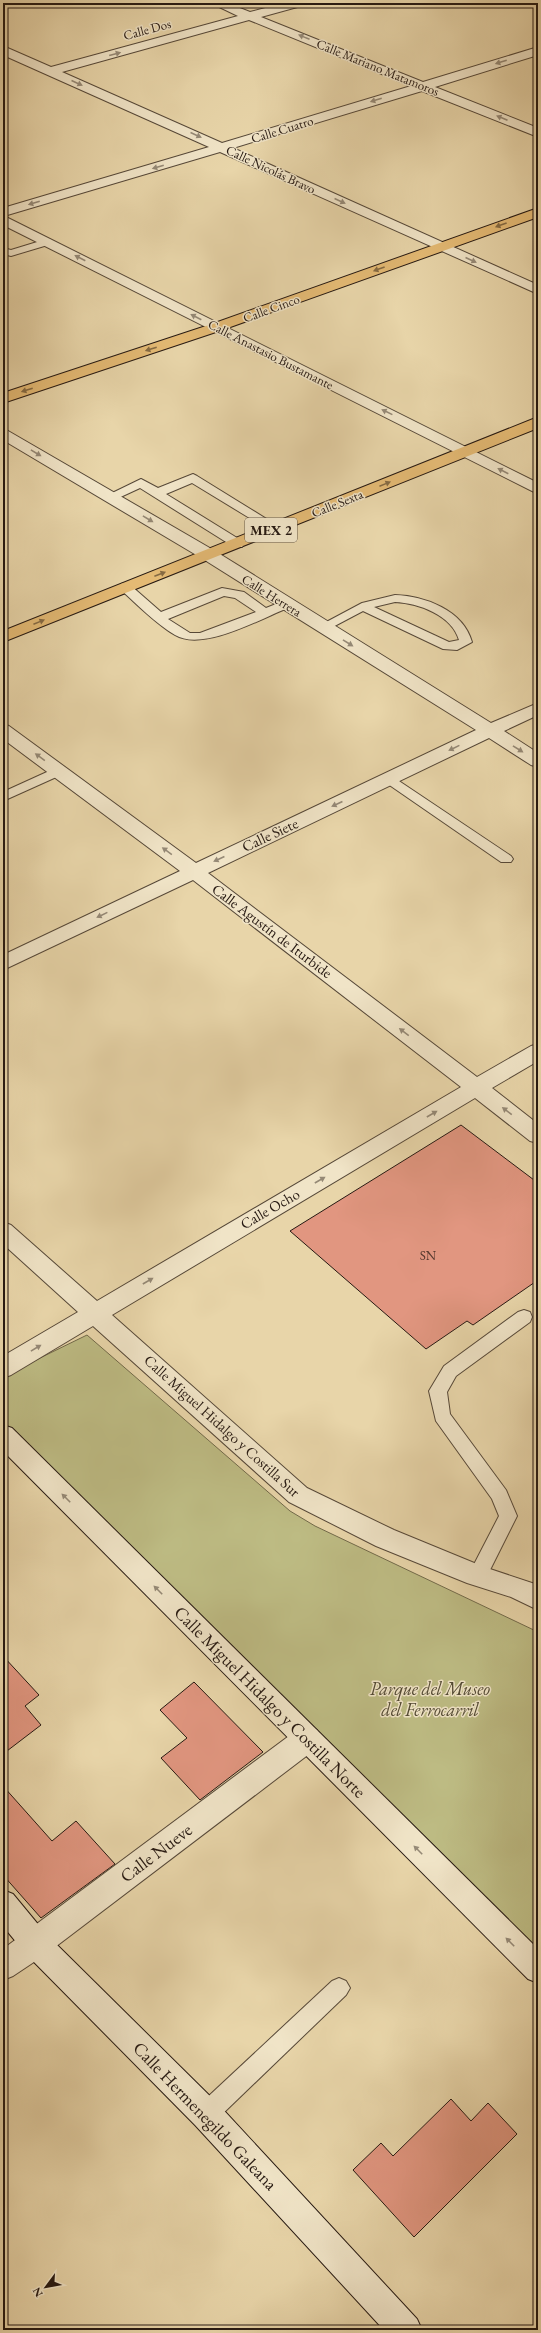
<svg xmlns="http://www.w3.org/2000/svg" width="541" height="2333" viewBox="0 0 541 2333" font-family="'EB Garamond',serif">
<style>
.green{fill:#bdbb83;stroke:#726a4a}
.building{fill:#e19680;stroke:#261912}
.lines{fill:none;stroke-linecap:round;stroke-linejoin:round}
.lane-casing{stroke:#564838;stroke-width:2}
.street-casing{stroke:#564838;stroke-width:2}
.secondary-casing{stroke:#261912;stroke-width:2}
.primary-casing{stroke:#261912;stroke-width:2}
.lane{fill:#f0e4c7;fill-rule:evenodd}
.street{fill:#f0e4c7;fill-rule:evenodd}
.secondary{fill:#f0e4c7;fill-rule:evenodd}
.primary{fill:#e4ba74;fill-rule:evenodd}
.oneway{fill:#958976}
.oneway2{fill:#856a43}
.labels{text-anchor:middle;stroke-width:3;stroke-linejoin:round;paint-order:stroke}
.far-street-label{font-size:13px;fill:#261912;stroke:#f0e4c7}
.number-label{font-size:13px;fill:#55382e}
.shield{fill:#f0e4c7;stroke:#635648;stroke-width:1}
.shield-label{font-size:14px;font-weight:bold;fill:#261912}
.street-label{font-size:15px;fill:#261912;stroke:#f0e4c7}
.near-park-label{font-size:18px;font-style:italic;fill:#534a34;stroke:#f0e4c7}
.near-street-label{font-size:18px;fill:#261912;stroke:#f0e4c7}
</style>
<rect width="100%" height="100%" fill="#e8d5a9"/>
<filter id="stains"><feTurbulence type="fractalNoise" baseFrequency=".005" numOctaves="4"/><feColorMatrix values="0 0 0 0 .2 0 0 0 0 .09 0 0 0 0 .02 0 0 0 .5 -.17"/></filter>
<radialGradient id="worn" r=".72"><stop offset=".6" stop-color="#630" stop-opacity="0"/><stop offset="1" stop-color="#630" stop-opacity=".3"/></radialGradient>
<!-- green -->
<path class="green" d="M87,1335L290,1511L315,1526L538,1632V1956L3,1430V1376Z"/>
<!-- building -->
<g class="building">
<path d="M461,1125L538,1183V1280L473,1325L467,1321L426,1349L290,1231Z"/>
<path d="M3,1656L39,1695L25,1706L41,1725L3,1754Z"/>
<path d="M194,1682L263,1752L200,1800L161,1758L187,1738L160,1710Z"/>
<path d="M3,1786L52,1841L76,1821L115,1864L41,1918L3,1875Z"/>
<path d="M451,2099L471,2121L488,2103L517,2134L414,2237L353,2170L381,2143L393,2156Z"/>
</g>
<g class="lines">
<!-- lane casing -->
<g class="lane-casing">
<g id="lane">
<path d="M47,239L51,240V244L11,256L3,254V248L11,250Z"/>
<path d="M193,474L197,476L281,528L275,532L271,531L192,483L166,494L242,541L244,544L242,547H234L140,488L114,500H106L104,497L141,479L158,488Z"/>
<path d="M125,583L129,584L161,612L222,588L244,592L266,608L286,600L292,604L290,607C262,618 203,652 175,635C155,623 138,605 121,590L119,587L121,584ZM224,596L235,598L256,612L200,633H190L168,619Z"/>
<path d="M395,595C425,596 463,610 472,642L457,650L443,649L363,611L327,630H319L317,627L362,603ZM395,602C418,603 452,615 459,640L449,642L374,607Z"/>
<path d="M58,767L65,771L63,774L3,801V792Z"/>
<path d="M390,775L511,856L513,859L511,862H501L385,782L383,779L385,776Z"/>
<path d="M524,1310L530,1312L532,1317L530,1322L456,1376L447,1392L450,1414L506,1490L517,1516L484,1582L477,1584L470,1582L468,1576L499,1516L492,1499L436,1421L429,1391L444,1366L518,1312Z"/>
<path d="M339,1978L346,1981L350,1988L346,1995L214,2122L206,2125L198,2122L195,2114L198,2106L332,1981Z"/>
</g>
</g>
<!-- street casing -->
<g class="street-casing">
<g id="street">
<path d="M211,3H227L250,12L284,3H303L301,6L261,17L423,82L538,47V55L435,87L538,128V137L422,91L233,148L538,285V294L220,152L4,216L538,483V494L3,225V208L209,147L3,55V46L51,67L238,16ZM249,20L411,86L222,143L62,72Z"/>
<path d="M528,3H538V8L530,6Z"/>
<path d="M3,428L215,551L491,723L538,703V715L504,731L538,753V767L531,765L489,738L208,873L477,1077L531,1046L538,1044V1061L492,1088L538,1124V1143L530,1141L475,1098L112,1315L307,1488L394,1530L484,1567L538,1585V1610L511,1597L467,1583L376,1546L289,1502L93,1326L11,1375L3,1378V1356L78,1312L3,1244V1222L11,1225L97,1301L461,1087L193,880L3,970V955L180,871L3,739V724L9,726L196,863L476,730L203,559L3,440Z"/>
<path d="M307,1727L317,1730L320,1739L317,1748L46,1954L13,1976L3,1980V1949L297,1730Z"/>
</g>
</g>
<!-- secondary casing -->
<g class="secondary-casing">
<g id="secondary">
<path d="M3,1425L12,1428L538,1949V1983L528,1979L3,1451Z"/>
<path d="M3,1890L13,1894L46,1934L217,2103L417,2319L422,2330H384L195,2125L26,1954L3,1926Z"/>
</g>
</g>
<!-- primary casing -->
<g class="primary-casing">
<g id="primary">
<path d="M538,208V217L222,330L3,403V393L212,324Z"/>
<path d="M538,417V428L3,642V631Z"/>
</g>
</g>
<!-- lane -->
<use href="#lane" class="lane"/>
<!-- street -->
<use href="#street" class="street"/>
<!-- secondary -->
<use href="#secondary" class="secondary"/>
<!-- primary -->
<use href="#primary" class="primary"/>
</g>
<!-- one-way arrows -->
<defs><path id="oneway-solid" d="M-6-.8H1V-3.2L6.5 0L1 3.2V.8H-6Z"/></defs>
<g class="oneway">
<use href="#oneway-solid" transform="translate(304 37) rotate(-158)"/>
<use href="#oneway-solid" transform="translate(115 54) rotate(-15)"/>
<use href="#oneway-solid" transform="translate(501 62) rotate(163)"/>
<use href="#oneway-solid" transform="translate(77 83) rotate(24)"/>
<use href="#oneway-solid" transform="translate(376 100) rotate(163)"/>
<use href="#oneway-solid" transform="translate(502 118) rotate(-157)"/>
<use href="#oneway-solid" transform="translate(196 135) rotate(24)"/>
<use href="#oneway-solid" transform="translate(158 167) rotate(164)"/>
<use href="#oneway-solid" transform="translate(340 201) rotate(25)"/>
<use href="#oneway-solid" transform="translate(34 203) rotate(164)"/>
<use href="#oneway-solid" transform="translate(80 258) rotate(-153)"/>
<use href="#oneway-solid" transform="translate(471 260) rotate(24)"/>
<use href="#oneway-solid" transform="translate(196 317) rotate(-153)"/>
<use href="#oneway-solid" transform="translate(387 412) rotate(-154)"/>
<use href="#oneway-solid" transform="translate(36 453) rotate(31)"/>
<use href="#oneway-solid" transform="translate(503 471) rotate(-153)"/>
<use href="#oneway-solid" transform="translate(148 519) rotate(31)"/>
<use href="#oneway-solid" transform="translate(348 643) rotate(32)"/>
<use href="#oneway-solid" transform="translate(454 748) rotate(154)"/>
<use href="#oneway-solid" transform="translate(518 749) rotate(32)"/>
<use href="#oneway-solid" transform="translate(40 757) rotate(-144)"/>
<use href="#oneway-solid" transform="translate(337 804) rotate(155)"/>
<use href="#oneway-solid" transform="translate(167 851) rotate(-144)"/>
<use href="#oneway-solid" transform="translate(219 859) rotate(155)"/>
<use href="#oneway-solid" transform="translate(102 915) rotate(154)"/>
<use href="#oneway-solid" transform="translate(404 1032) rotate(-143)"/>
<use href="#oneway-solid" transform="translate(507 1111) rotate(-143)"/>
<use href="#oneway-solid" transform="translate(432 1114) rotate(-30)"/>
<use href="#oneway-solid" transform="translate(320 1180) rotate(-30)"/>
<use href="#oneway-solid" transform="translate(148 1281) rotate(-30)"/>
<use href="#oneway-solid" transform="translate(36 1348) rotate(-31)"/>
<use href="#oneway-solid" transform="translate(66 1498) rotate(-135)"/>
<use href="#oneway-solid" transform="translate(158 1590) rotate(-135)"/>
<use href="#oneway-solid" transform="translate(418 1850) rotate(-135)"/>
<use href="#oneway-solid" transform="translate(510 1942) rotate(-135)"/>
</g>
<g class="oneway2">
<use href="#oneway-solid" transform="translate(501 225) rotate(160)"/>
<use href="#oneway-solid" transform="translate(379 269) rotate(160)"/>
<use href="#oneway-solid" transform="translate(151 349) rotate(162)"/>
<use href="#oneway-solid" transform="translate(27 390) rotate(162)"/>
<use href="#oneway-solid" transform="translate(385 484) rotate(-22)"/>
<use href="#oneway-solid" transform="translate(160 574) rotate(-21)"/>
<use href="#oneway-solid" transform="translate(39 622) rotate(-22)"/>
</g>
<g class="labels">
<!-- far-street labels -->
<g class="far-street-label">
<text transform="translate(147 29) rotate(-15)" y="5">Calle Dos</text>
<text transform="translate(378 67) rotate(22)" y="5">Calle Mariano Matamoros</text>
<text transform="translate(282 129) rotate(-17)" y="5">Calle Cuatro</text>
<text transform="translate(271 169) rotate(25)" y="5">Calle Nicolás Bravo</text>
<text transform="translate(271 308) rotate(-20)" y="5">Calle Cinco</text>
<text transform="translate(271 354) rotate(27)" y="5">Calle Anastasio Bustamante</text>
<text transform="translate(337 503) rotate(-22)" y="5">Calle Sexta</text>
<text transform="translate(272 595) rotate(32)" y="5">Calle Herrera</text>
</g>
<!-- number labels -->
<g class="number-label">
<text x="428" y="1260">SN</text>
</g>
<!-- shield labels -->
<rect class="shield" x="245" y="518" width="52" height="24" rx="3"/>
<g class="shield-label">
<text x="271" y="535">MEX 2</text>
</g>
<!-- street labels -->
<g class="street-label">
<text transform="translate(270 835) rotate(-25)" y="5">Calle Siete</text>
<text transform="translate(272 931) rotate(37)" y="5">Calle Agustín de Iturbide</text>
<text transform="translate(270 1209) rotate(-30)" y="5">Calle Ocho</text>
<text transform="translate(222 1426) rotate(42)" y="5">Calle Miguel Hidalgo y Costilla Sur</text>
</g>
<!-- near-park labels -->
<g class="near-park-label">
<text x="430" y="1695">Parque del Museo<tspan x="430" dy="21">del Ferrocarril</tspan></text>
</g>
<!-- near-street labels -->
<g class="near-street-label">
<text transform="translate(270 1702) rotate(45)" y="6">Calle Miguel Hidalgo y Costilla Norte</text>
<text transform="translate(156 1853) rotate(-37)" y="6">Calle Nueve</text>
<text transform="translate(205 2116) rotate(46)" y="6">Calle Hermenegildo Galeana</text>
</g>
</g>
<!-- margin -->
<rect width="541" height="2333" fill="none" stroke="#e8d5a9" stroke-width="16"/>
<rect x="4" y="4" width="533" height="2325" fill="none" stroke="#261912" stroke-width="2"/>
<rect x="8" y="8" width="525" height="2317" fill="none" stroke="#261912"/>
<!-- north arrow -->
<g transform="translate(46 2287) rotate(238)" stroke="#f0e4c7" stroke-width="3" paint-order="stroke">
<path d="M0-3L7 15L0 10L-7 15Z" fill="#261912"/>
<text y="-6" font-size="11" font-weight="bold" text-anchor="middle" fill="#261912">N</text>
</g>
<rect width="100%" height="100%" filter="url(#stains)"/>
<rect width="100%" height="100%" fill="url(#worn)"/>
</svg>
